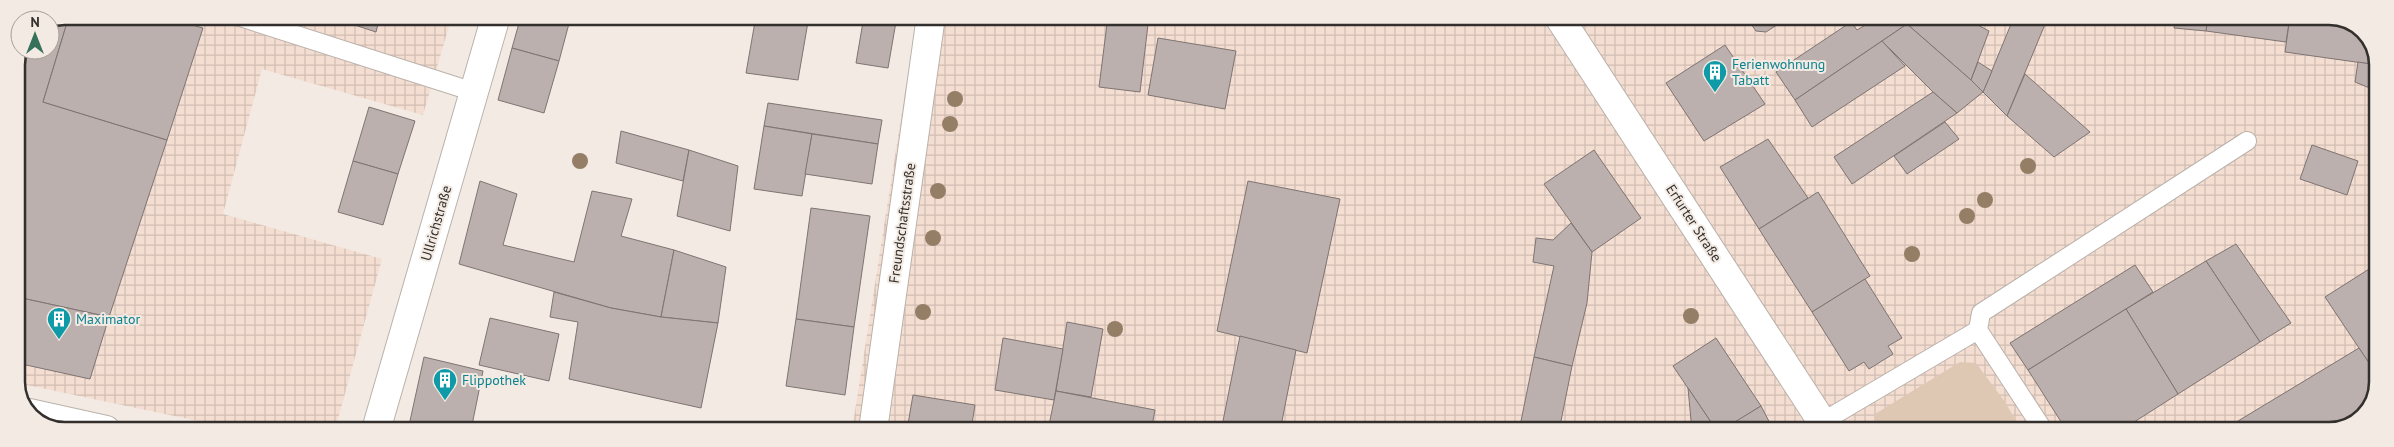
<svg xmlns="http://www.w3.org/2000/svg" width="2394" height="447" viewBox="0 0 2394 447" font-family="'PT Sans',sans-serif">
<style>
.industrial{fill:url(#industrial-grid)}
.grass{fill:#dfc8b3}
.building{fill:#bbb0ad;stroke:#7e7471}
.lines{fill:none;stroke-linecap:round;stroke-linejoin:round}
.service-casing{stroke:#bab2ab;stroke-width:20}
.minor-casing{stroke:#bab2ab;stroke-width:30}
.service{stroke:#fff;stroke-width:18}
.minor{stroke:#fff;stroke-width:28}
.tree{fill:#947e66}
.labels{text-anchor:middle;stroke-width:4;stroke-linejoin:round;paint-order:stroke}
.culture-label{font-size:14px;fill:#0d838f;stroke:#f3eae3;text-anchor:start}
.street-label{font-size:14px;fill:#322f2c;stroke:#f3eae3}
.rim{fill:none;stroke:#322f2c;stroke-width:2.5}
</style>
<defs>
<pattern id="industrial-grid" width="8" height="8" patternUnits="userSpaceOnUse" patternTransform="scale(1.25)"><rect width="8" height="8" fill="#f4ddd1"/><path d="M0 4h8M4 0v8" fill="none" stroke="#d2beb4"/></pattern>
</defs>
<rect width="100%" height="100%" fill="#f3eae3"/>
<!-- industrial -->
<g class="industrial">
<path d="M65,16H452L423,115L262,69L223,214L382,259L335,430H241L17,383L16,65L50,50Z"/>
<path d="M917,16L2336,17L2364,31L2377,59V389L2361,419L2330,431L852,430Z"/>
</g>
<!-- grass -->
<path class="grass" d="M1960,362L1976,363L2005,402L2022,431H1872L1875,414Z"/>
<!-- building -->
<g class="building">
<path d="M65,16H69L43,102L167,140L109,317L17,297L16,65L22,50H50V22Z"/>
<path d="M69,16H161L203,28L167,140L43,102Z"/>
<path d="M327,16H380L376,32Z"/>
<path d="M521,16H571L559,61L512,48Z"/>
<path d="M756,16H809L798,80L746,73Z"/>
<path d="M864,16H897L888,68L856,63Z"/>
<path d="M1108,16H1149L1140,92L1099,87Z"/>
<path d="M1746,17H1789L1766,32L1756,31Z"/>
<path d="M1879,17H1902L1907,24L1795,100L1776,72L1851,22L1857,30Z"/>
<path d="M1910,17H1963L1989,31L1971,80L1907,24Z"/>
<path d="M2014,17H2048L2007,116L1983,92Z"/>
<path d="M2176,17H2208L2206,31L2174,28Z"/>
<path d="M2208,17H2290L2286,42L2206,31Z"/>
<path d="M2290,17H2336L2364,31L2377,59V65L2285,52Z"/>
<path d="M1907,24L1971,80L1983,92L1957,113L1933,92L1882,41Z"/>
<path d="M1158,38L1236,51L1225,109L1148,95Z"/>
<path d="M1882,41L1905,66L1812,127L1795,100Z"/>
<path d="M1725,45L1765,104L1704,141L1666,83Z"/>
<path d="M512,48L559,61L544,113L498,100Z"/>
<path d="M1978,62L1992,71L1983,92L1971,80Z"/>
<path d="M2358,62L2377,65V91L2355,82Z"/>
<path d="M2025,74L2090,132L2054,157L2007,116Z"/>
<path d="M1933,92L1957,113L1852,184L1834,157Z"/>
<path d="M768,103L882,120L878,144L764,126Z"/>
<path d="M369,107L415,121L398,174L353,161Z"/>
<path d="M1945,122L1959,139L1907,174L1894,156Z"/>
<path d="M764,126L812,134L802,196L754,189Z"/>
<path d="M621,131L689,150L683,181L616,163Z"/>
<path d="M812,134L878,144L872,184L805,174Z"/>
<path d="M1768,139L1808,198L1759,229L1720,167Z"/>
<path d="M2312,145L2358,161L2347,195L2300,179Z"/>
<path d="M689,150L738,166L730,231L677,216Z"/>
<path d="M1594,150L1641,218L1592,252L1544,184Z"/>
<path d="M353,161L398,174L383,225L338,212Z"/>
<path d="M480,181L517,194L503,245L574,262L592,191L632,199L621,236L674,250L661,317L611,308L459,264Z"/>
<path d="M1248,181L1340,199L1307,353L1217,331Z"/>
<path d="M1818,192L1870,276L1812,312L1759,229Z"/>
<path d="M811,208L870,216L854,327L796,319Z"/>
<path d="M1571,223L1592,252L1587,303L1572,366L1534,357L1554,266L1533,262L1536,238L1553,240Z"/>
<path d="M2236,244L2291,323L2260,342L2206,261Z"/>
<path d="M674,250L726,267L718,323L661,317Z"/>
<path d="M2206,261L2260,342L2178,394L2126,309Z"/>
<path d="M2377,264V375L2325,297Z"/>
<path d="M2135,265L2153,292L2028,370L2010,343Z"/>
<path d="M1865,279L1902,338L1888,346L1893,354L1869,369L1864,362L1849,371L1812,312Z"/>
<path d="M554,292L611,308L661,317L718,323L701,408L569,379L578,322L550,317Z"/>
<path d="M17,297L109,317L90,379L17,363Z"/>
<path d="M2126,309L2178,394L2120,431H2067L2028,370Z"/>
<path d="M490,318L559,334L549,381L479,365Z"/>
<path d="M796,319L854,327L845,395L786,386Z"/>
<path d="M1067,322L1103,329L1091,397L1056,391Z"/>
<path d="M1240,336L1296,350L1280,431H1221Z"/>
<path d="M1003,338L1063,349L1054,400L995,390Z"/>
<path d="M1716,338L1761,406L1721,431H1717L1673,366Z"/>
<path d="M2359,348L2377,375V389L2361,419L2330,431H2237L2233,424Z"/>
<path d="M424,357L483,371L471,430H408Z"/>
<path d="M1534,357L1572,366L1559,431H1519Z"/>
<path d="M1688,388L1717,431H1692Z"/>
<path d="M1056,391L1155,410L1151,431H1125L1088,422L1086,430H1048Z"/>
<path d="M913,395L975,405L971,430H907Z"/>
<path d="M1761,406L1774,431H1724L1725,428Z"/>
</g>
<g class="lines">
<!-- service casing -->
<g class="service-casing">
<g id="service">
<path d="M237,16L474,92"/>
<path d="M1822,422L1978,330"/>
<path d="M2044,431L1978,330L1981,313L2247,141"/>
</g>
</g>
<!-- minor casing -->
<g class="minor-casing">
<g id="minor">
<path d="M1559,17L1828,431"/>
<path d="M29,413L106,430"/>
<path d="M376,430L496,16"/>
<path d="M873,430L931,16"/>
</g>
</g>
<!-- service -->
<use href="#service" class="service"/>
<!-- minor -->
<use href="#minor" class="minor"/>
</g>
<!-- trees -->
<g class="tree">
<circle cx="955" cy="99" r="8"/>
<circle cx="950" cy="124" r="8"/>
<circle cx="580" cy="161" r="8"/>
<circle cx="2028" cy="166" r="8"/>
<circle cx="938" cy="191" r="8"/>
<circle cx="1985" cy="200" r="8"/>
<circle cx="1967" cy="216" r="8"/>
<circle cx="933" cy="238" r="8"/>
<circle cx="1912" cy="254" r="8"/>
<circle cx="923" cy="312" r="8"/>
<circle cx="1691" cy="316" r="8"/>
<circle cx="1115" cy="329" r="8"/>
</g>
<!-- icons -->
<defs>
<g id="building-pin" transform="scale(1.25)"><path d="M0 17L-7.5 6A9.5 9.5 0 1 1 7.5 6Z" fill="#0f9aa8" stroke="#f3eae3"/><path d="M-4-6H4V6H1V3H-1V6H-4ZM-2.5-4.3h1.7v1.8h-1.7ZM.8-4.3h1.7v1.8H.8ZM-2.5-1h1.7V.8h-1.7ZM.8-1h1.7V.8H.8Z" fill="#fff"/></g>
</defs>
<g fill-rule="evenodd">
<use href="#building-pin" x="1715" y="72"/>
<use href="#building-pin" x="59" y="319"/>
<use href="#building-pin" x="445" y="380"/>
</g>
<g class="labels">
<!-- culture labels -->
<g class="culture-label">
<text x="1732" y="69">Ferienwohnung<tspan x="1732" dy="16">Tabatt</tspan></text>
<text x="76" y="324">Maximator</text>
<text x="462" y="385">Flippothek</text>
</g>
<!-- street labels -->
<g class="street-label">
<text transform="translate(436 223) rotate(-74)" y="5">Ullrichstraße</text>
<text transform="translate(902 223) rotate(-82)" y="5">Freundschaftsstraße</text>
<text transform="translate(1694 223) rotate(57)" y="5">Erfurter Straße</text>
</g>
</g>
<!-- crop -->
<path d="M0 0H2394V447H0ZM65 25H2329A40 40 0 0 1 2369 65V382A40 40 0 0 1 2329 422H65A40 40 0 0 1 25 382V65A40 40 0 0 1 65 25Z" fill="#f3eae3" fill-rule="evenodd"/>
<path class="rim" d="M65 25H2329A40 40 0 0 1 2369 65V382A40 40 0 0 1 2329 422H65A40 40 0 0 1 25 382V65A40 40 0 0 1 65 25Z"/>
<!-- north arrow -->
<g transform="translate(35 35)"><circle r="24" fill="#f3eae3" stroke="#a69f9a"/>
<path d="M0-4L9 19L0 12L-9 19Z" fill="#36715b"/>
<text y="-8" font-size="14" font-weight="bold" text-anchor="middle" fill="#322f2c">N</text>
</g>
</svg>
